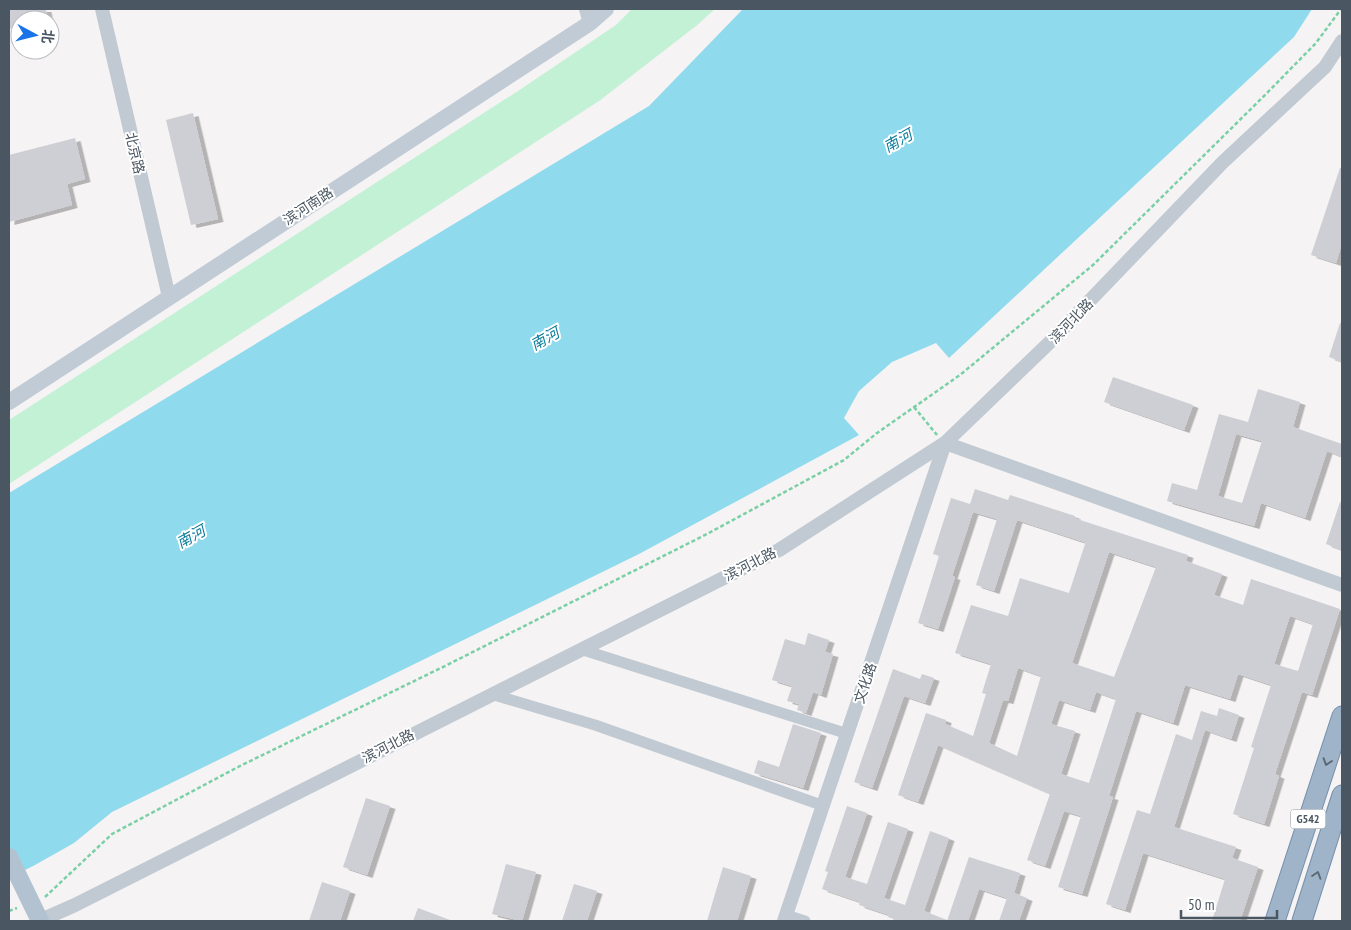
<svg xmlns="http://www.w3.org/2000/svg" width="1351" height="930" viewBox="0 0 1351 930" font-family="'PT Sans Narrow','Noto Sans SC',sans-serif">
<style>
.green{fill:#c3f1d5}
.water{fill:#90daee}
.building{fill:#cdcfd5;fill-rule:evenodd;filter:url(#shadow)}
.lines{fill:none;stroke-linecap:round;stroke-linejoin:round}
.trunk-casing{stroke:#7690ad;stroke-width:21}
.path{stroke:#7ad0a6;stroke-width:2.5;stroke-dasharray:4 2.5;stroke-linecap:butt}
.minor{stroke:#c1cad2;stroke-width:11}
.tertiary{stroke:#c1cad2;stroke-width:14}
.secondary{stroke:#c1cbd6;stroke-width:16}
.trunk{stroke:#9fb4c9;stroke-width:19}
.primary-bridge{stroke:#b3c2d1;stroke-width:18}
.oneway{stroke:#5b6976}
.labels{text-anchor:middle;stroke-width:4;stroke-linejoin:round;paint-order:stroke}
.shield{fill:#fff;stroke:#808990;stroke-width:1}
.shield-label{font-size:12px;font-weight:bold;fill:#4a5661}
.street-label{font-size:14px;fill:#4a5661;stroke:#fff}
.water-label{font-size:15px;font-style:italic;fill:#0c7c9b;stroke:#fff}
</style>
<defs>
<filter id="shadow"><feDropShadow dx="5.5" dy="3" stdDeviation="0" flood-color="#0004"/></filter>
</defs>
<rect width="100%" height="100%" fill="#f5f3f3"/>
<!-- green -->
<path class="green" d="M632,9H715L696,26L599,101L9,484V420L521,89L616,25Z"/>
<!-- water -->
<path class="water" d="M743,9H1312L1294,37L949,358L936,343L892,362L859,391L844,418L859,435L639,554L112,812L74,843L35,865L9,878V493L649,106Z"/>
<!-- building -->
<g class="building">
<path d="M9,9H46L48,20H20V26L9,29Z"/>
<path d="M193,113L218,219L191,225L166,120Z"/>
<path d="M75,138L85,179L67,184L72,205L9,222V155Z"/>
<path d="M1340,168H1342V243L1336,263L1311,255Z"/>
<path d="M1340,323H1342V362L1329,357Z"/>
<path d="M1113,377L1193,405L1184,430L1104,402Z"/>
<path d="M1258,389L1300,402L1293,427L1342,444V457L1327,451L1305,518L1261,503L1254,526L1167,501L1172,483L1197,490L1219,414L1248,422ZM1236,434L1262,441L1242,503L1218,496Z"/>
<path d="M975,489L1008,500L1010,495L1075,516L1074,518L1188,555L1186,561L1222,574L1214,595L1243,605L1251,579L1340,609L1312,695L1302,692L1275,774L1279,776L1264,824L1233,814L1254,748L1251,747L1271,685L1238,674L1230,699L1185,685L1173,723L1136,711L1109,796L1113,797L1082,894L1058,887L1081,816L1064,811L1045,866L1027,860L1050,794L938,745L918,802L898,795L926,713L946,720L945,724L973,736L986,694L982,693L991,664L955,653L971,605L1008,616L1020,578L1069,593L1085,544L1084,542L1017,520L994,591L976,585L997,519L973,512L952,576L955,577L938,629L918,623L939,556L933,554L951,498L970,504ZM1109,552L1156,567L1114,677L1072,663ZM1290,616L1313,624L1298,671L1274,664ZM1018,668L1041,676L1017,756L989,743L1003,700L1008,701ZM1096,692L1116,699L1089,783L1061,774L1075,731L1051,724L1059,700L1090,710Z"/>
<path d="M1340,502L1342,503V550L1326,544Z"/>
<path d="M808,633L829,640L825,652L833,654L821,695L813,692L806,713L797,710L799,704L787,701L792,686L772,680L785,639L805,645Z"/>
<path d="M893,669L920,679L922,674L934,678L925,703L904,696L872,788L854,782Z"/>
<path d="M1219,708L1239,715L1231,739L1205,730L1174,827L1236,847L1232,858L1258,867L1240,921H1212L1225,879L1143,853L1125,910L1106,904L1137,810L1150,814L1176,734L1192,740L1201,711L1217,716Z"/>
<path d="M793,724L821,733L803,788L754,773L758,760L779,767Z"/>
<path d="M366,798L390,806L367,875L343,867Z"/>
<path d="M847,806L867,813L845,877L867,884L888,822L908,829L884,898L905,905L930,831L949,838L924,911L947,920V921H900L888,917L889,915L859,905L860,902L822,889L828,872L825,871Z"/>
<path d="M969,857L1020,873L1014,893L1027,898L1019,921H999L1007,898L979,889L968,921H947Z"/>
<path d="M506,864L536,872L522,921L492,914Z"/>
<path d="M723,867L751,876L737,921H707Z"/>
<path d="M322,882L350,891L340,921H309Z"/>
<path d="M574,884L597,891L587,921H562Z"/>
<path d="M418,908L450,920V921H413Z"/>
</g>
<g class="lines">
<!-- trunk casing -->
<g class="trunk-casing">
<g id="trunk">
<path d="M1275,921L1342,716"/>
<path d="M1302,921L1342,795"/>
</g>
</g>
<!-- path -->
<g class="path">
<path d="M914,407L937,435"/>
<path d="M45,897L112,834L238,767L447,665L707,534L844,460L877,433L960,375L1093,265L1264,96L1316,43L1341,9"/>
<path d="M9,911L17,908"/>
</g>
<!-- minor -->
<g class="minor">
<path d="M580,649L848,734"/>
<path d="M491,694L595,725L824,806"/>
<path d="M786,915L805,921"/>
</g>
<!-- tertiary -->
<g class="tertiary">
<path d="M102,9L169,297"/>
<path d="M586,9L590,23"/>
<path d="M39,921L75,905L779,550L945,443L1049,343L1223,162L1325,67L1342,41"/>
<path d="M784,921L945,443L1342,585"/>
</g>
<!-- secondary -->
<path class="secondary" d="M9,402L590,23L606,9"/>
<!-- trunk -->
<use href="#trunk" class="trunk"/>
<!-- primary-bridge -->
<path class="primary-bridge" d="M9,857L40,921"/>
</g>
<!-- one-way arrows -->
<defs><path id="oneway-chevron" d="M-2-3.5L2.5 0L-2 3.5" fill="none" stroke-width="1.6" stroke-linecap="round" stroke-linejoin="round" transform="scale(1.25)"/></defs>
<g class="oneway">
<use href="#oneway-chevron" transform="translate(1327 762) rotate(108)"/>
<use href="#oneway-chevron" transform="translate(1317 875) rotate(-72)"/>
</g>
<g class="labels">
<!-- shield labels -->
<rect class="shield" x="1290.5" y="809.5" width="35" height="19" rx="4"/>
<g class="shield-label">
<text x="1308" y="823">G542</text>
</g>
<!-- street labels -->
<g class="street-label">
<text transform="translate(135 153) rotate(77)" y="5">北京路</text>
<text transform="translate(308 206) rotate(-33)" y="5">滨河南路</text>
<text transform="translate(1071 321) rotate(-46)" y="5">滨河北路</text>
<text transform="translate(750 564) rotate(-27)" y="5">滨河北路</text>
<text transform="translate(865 683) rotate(-72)" y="5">文化路</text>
<text transform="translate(388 746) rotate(-27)" y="5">滨河北路</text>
</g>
<!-- water labels -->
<g class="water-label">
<text transform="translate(898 141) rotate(-29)" y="5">南河</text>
<text transform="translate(545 339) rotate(-29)" y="5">南河</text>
<text transform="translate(191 537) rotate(-29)" y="5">南河</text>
</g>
</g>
<!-- border -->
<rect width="1351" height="930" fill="none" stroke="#4a5661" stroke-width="20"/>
<!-- north arrow -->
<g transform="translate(35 35) rotate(97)"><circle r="24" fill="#ffffff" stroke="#b7bbc0"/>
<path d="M0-4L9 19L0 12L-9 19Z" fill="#1a73e8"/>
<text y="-8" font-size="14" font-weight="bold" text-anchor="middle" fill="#4a5661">北</text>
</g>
<!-- scale -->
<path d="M1181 910v8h96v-8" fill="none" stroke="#4a5661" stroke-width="2.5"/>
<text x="1188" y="910" font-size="15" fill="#4a5661" stroke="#ffffff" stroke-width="4" paint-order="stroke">50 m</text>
</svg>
